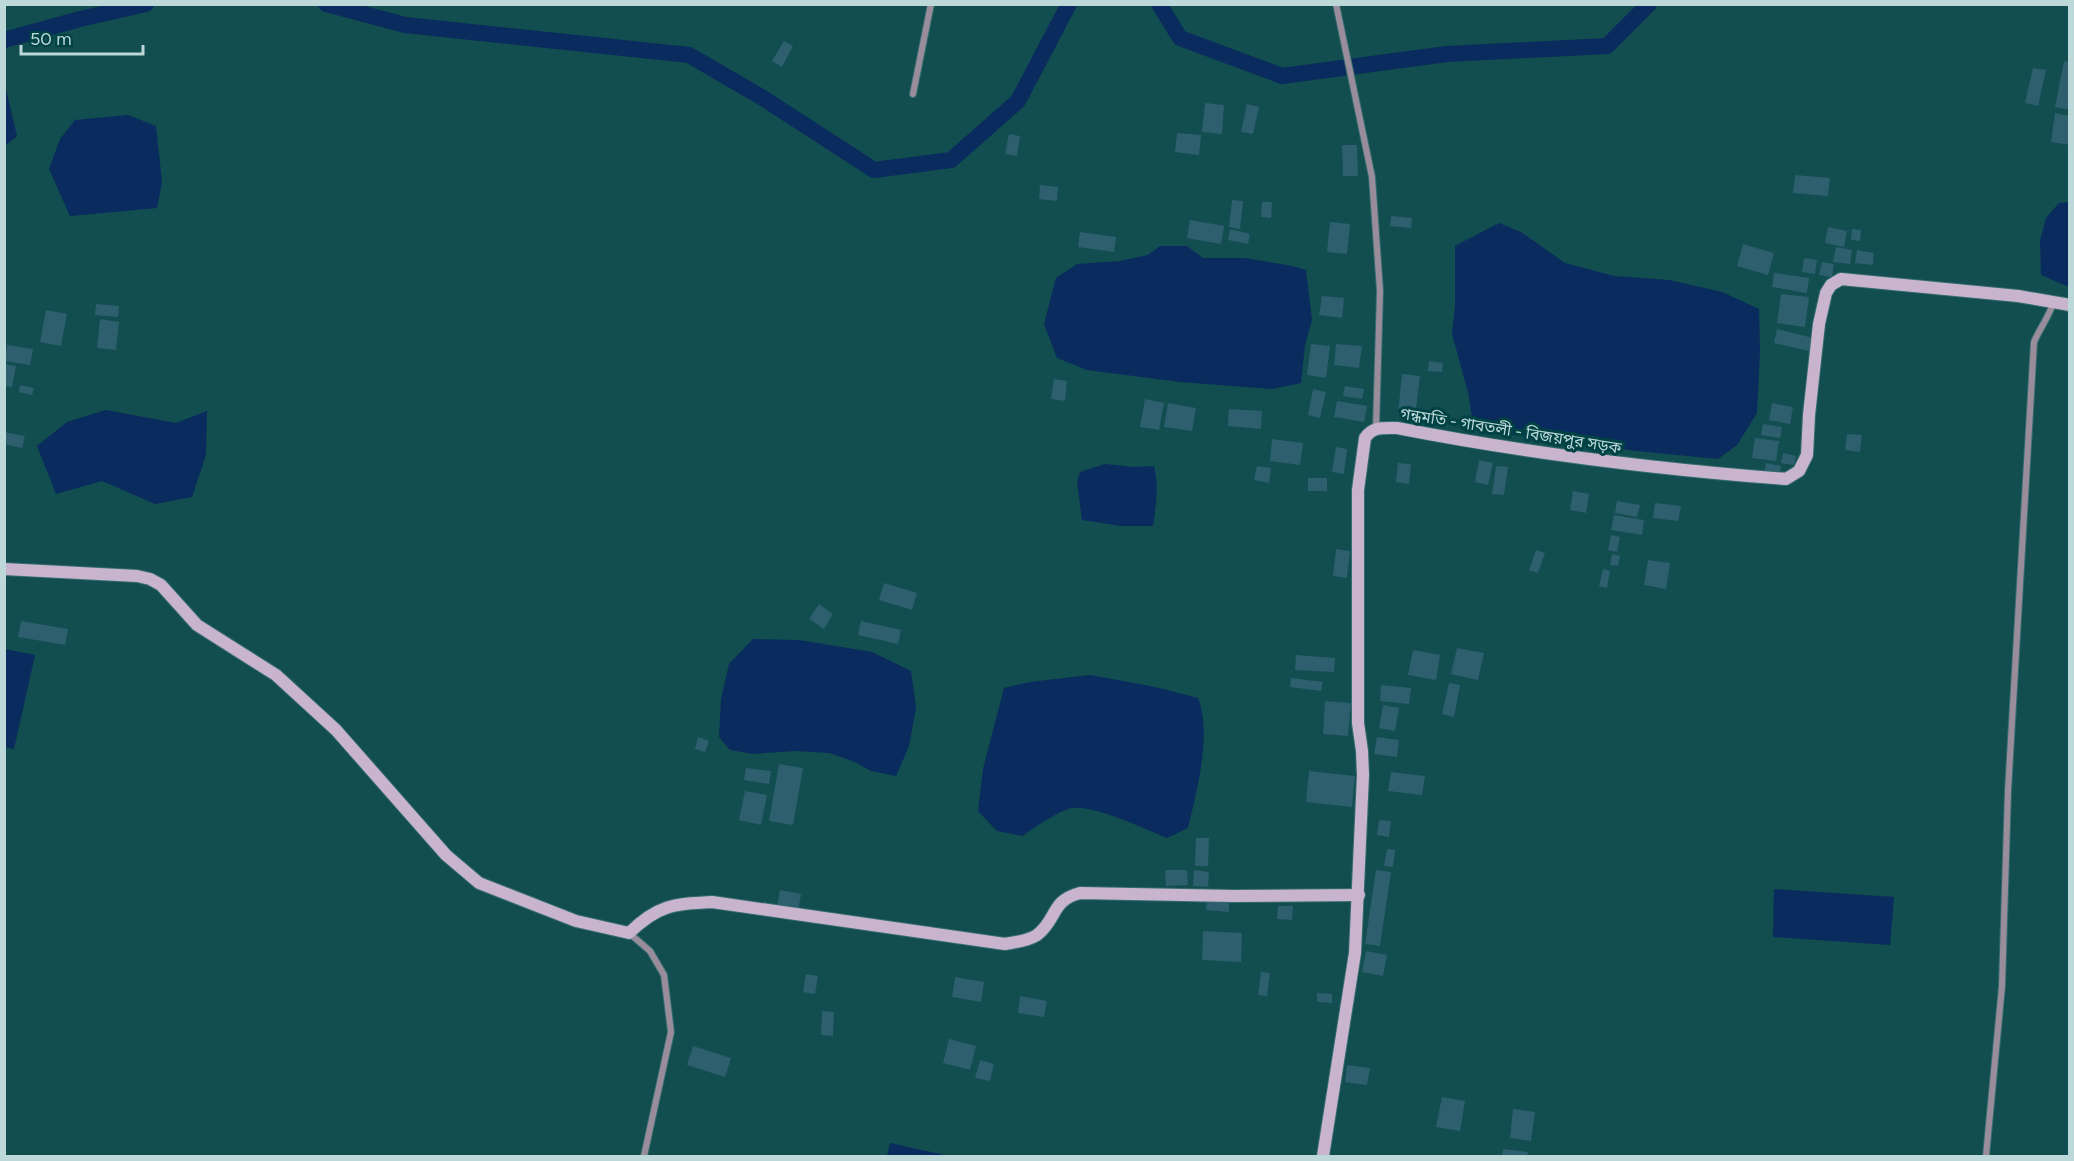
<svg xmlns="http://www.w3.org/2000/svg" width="2074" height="1161" viewBox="0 0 2074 1161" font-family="Figtree,'Noto Sans Bengali',sans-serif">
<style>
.water{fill:#092b5d}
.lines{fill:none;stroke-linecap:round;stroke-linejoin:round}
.canal{stroke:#092b5d;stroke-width:16}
.building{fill:#2d5f6e}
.street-casing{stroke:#376c6e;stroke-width:8}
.secondary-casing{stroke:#376c6e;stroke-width:14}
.street{stroke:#998d9c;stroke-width:6}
.secondary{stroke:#c8b5cd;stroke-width:12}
.labels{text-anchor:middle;stroke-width:6;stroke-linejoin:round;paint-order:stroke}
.street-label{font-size:16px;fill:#bcd8d8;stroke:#014345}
</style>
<rect width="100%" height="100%" fill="#124d50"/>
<!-- water -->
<g class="water">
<path d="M5,85L17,136L5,146H4Z"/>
<path d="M128,115L156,126L162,182L157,208L70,216L49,169L60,139L75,120Z"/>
<path d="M2069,202H2070L2069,287L2041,275L2040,241L2046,218L2059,203Z"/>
<path d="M1499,223L1521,232L1565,263L1614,276L1669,280L1722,292L1759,309L1760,351L1757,413L1737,445L1718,459L1637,451L1483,431L1473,424L1468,392L1452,334L1455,306V246Z"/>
<path d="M1160,246H1187L1203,258H1245L1292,266L1306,270L1312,320L1305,345L1301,383L1272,389L1180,382L1087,370L1057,358L1044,324L1056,278L1077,264L1120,261L1148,255Z"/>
<path d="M106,410L176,423L207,411L206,455L192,497L155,504L102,481L56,494L37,446L67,422Z"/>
<path d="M1105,464L1134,467L1154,466C1159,486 1156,506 1153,526H1121L1082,520L1077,482L1080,472Z"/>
<path d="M753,639L799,640L872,652L911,671L916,708L909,746L896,776L871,771L855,762L829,753L794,751L753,754L730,750L719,737L721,699L729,664Z"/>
<path d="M5,649L35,655L14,749L5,747Z"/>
<path d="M1090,675L1155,687L1198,698C1212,734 1197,790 1188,828L1167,838C1145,829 1095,805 1072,808C1060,810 1033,828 1023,836L997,831L978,811L983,769L1004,688L1030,682Z"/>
<path d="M1774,889L1894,897L1890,945L1773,937Z"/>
<path d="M890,1143L949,1156H887Z"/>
</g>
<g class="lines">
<!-- canal -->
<g class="canal">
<path d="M326,4L405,25L689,55L763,98L874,170L951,160L1018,101L1069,4"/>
<path d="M1159,4L1180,38L1282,76L1447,54L1607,46L1649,4"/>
<path d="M4,40L80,19L146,4"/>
</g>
</g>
<!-- building -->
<g class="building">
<path d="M784,41L793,46L782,67L772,61Z"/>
<path d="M2064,61L2070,62V110L2055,107Z"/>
<path d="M2033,68L2046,70L2038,106L2025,103Z"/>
<path d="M1205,103L1224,105L1222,134L1202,132Z"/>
<path d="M1247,104L1259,107L1253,134L1241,132Z"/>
<path d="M2055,113L2070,116V145L2051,142Z"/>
<path d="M1177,133L1201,135L1199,155L1175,152Z"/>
<path d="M1009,134L1020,136L1017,156L1005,154Z"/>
<path d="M1342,145H1357L1358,176H1343Z"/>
<path d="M1795,175L1830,178L1828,196L1793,193Z"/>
<path d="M1040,185L1058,187L1057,201L1039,199Z"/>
<path d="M1232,200L1243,201L1240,229L1229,227Z"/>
<path d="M1262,202H1272L1271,218L1261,217Z"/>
<path d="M1391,216L1412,218L1411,228L1390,226Z"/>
<path d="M1190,220L1224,226L1221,244L1187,238Z"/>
<path d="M1330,222L1350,224L1347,254L1327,252Z"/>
<path d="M1828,227L1847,231L1844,247L1825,243Z"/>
<path d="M1230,229L1250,234L1248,244L1228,240Z"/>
<path d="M1852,229L1861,230L1860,241L1851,240Z"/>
<path d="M1080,232L1116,237L1114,252L1078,247Z"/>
<path d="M1743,244L1774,253L1768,275L1737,266Z"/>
<path d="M1836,247L1852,250L1850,264L1833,262Z"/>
<path d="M1857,250L1874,253L1873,265L1855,263Z"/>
<path d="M1804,258L1817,260L1815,274L1802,272Z"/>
<path d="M1822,262L1834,264L1832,277L1819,275Z"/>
<path d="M1774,273L1809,278L1807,293L1772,287Z"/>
<path d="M1781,294L1809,297L1805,327L1777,323Z"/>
<path d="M1322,296L1344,298L1342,318L1319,315Z"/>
<path d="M96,304L119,306L118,317L95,315Z"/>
<path d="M46,310L67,314L61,346L40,342Z"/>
<path d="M100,319L119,322L116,350L97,348Z"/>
<path d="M1777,329L1813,338L1809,351L1774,343Z"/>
<path d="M1311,344L1330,346L1326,378L1307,375Z"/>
<path d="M1336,344L1362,346L1359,368L1334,365Z"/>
<path d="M7,345L33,349L30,365L5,361Z"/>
<path d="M1429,361L1443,363L1442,372L1428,371Z"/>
<path d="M5,364L16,366L12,387L5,386Z"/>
<path d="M1402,374L1420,376L1415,416L1398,414Z"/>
<path d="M1054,379L1067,381L1065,401L1051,399Z"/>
<path d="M20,385L34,388L32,395L19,392Z"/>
<path d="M1345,386L1364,389L1362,399L1343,396Z"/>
<path d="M1313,389L1326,392L1320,418L1308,415Z"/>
<path d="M1145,399L1164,403L1159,430L1140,427Z"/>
<path d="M1337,401L1367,406L1364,422L1334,417Z"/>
<path d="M1168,403L1196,408L1192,431L1164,427Z"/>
<path d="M1772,403L1793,407L1790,424L1769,420Z"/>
<path d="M1229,409L1262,411L1261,429L1228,426Z"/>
<path d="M1763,424L1782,427L1780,438L1761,435Z"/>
<path d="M4,432L25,436L22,448L4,444Z"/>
<path d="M1847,434L1862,435L1860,452L1845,450Z"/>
<path d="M1755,438L1779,441L1776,461L1752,458Z"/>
<path d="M1272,439L1303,443L1300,465L1270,461Z"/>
<path d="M1336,447L1347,449L1344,474L1332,472Z"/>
<path d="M1783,453L1796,456L1794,465L1781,463Z"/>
<path d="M1479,460L1493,463L1488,485L1475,482Z"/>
<path d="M1398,463L1411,464L1409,484L1396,482Z"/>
<path d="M1766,463L1781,466L1779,476L1764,474Z"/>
<path d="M1257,466L1271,468L1269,483L1254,480Z"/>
<path d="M1496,466L1508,467L1504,495L1492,494Z"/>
<rect x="1308" y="478" width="19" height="13"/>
<path d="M1573,491L1589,494L1586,513L1570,510Z"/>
<path d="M1617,501L1640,505L1637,517L1615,513Z"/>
<path d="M1655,503L1681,506L1678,521L1653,518Z"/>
<path d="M1614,515L1644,520L1642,535L1611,530Z"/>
<path d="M1611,535L1620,537L1617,552L1608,550Z"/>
<path d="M1336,549L1350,551L1347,578L1333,576Z"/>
<path d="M1536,550L1545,553L1538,573L1529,570Z"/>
<path d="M1612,554L1620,556L1618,566L1610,565Z"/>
<path d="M1648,560L1670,563L1666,589L1644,585Z"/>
<path d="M1603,569L1610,571L1607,588L1599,586Z"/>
<path d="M884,583L917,593L912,610L879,600Z"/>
<path d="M819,604L833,614L824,629L809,619Z"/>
<path d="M21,621L68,629L65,645L18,637Z"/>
<path d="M861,621L901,630L898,644L858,635Z"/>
<path d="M1457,648L1484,653L1478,680L1451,674Z"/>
<path d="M1413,650L1440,655L1436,680L1408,675Z"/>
<path d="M1296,655L1335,658L1334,672L1295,670Z"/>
<path d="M1291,678L1323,682L1321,691L1290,687Z"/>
<path d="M1449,683L1460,685L1454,717L1442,714Z"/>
<path d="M1381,685L1411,688L1409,704L1380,701Z"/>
<path d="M1325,701L1351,703L1348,736L1323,734Z"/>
<path d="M1383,705L1399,708L1395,731L1379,728Z"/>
<path d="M698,737L709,741L705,752L695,749Z"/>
<path d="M1377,737L1399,740L1397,757L1374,754Z"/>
<path d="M779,764L803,768L793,825L769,821Z"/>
<path d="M746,768L771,771L769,784L744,780Z"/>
<path d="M1309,771L1355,776L1352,807L1306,802Z"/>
<path d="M1391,772L1425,776L1422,795L1388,791Z"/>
<path d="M745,791L767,795L761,825L739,820Z"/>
<path d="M1379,820L1391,821L1389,837L1377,835Z"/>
<path d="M1196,838H1209L1208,866H1195Z"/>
<path d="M1387,849L1395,850L1393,867L1384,866Z"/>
<path d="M1165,870H1187L1188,885L1166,886Z"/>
<path d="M1194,870L1209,872L1208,887L1193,886Z"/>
<path d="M1376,870L1391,872L1380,946L1365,944Z"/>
<path d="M780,890L801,894L798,912L777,908Z"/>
<path d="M1207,901L1229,903V912L1206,910Z"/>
<path d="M1278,906H1293L1292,920L1277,919Z"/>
<path d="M1203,931L1242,933L1241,962L1202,960Z"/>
<path d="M1366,951L1387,955L1383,976L1362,972Z"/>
<path d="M1261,972L1270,973L1267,996L1258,995Z"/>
<path d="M806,974L818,976L815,994L803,992Z"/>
<path d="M955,977L984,982L981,1002L952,997Z"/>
<path d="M1317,993L1332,994V1003L1317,1002Z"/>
<path d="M1020,996L1047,1001L1044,1017L1018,1013Z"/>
<path d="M822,1011L834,1012L833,1036L821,1035Z"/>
<path d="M949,1039L976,1046L970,1070L943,1063Z"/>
<path d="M693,1046L731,1058L725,1077L687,1065Z"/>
<path d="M980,1060L994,1064L990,1081L975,1078Z"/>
<path d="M1347,1065L1370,1068L1367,1085L1345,1082Z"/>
<path d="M1442,1097L1465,1101L1460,1131L1436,1127Z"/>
<path d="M1513,1109L1535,1112L1531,1141L1510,1138Z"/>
<path d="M1503,1149L1528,1152L1527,1156H1502Z"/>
</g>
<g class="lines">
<!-- street casing -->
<g class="street-casing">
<g id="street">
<path d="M1336,4L1372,177L1380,291L1376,428"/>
<path d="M913,94L931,4"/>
<path d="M629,933L650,951L664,975L671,1032L644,1156"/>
<path d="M1986,1156L2002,986L2008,791L2034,342C2040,328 2049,317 2053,303"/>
</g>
</g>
<!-- secondary casing -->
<g class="secondary-casing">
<g id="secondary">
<path d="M4,569L137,576L150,579L161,585L197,625L276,675L336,730L446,855L479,883L576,921L629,933C658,905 673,904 712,902L1005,944C1016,942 1028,941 1037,935C1058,919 1050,901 1080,893L1233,896L1359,895"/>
<path d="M1323,1156L1355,953L1363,775L1362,751L1358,723V490L1365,438C1373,426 1383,428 1397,428C1525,453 1655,469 1786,479L1799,471L1807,455L1809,415L1819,324L1826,293L1831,285L1841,279L2018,296L2070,305"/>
</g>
</g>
<!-- street -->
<use href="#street" class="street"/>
<!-- secondary -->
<use href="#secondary" class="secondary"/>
</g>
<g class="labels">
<!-- street labels -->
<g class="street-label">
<text transform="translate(1511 430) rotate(9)" y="6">গন্ধমতি - গাবতলী - বিজয়পুর সড়ক</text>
</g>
</g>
<!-- border -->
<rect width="2074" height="1161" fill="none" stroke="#bcd8d8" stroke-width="12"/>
<!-- scale -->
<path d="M21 45v9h122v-9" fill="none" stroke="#bcd8d8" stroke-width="3"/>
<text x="30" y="45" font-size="18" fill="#bcd8d8" stroke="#014345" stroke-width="4.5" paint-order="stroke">50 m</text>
</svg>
